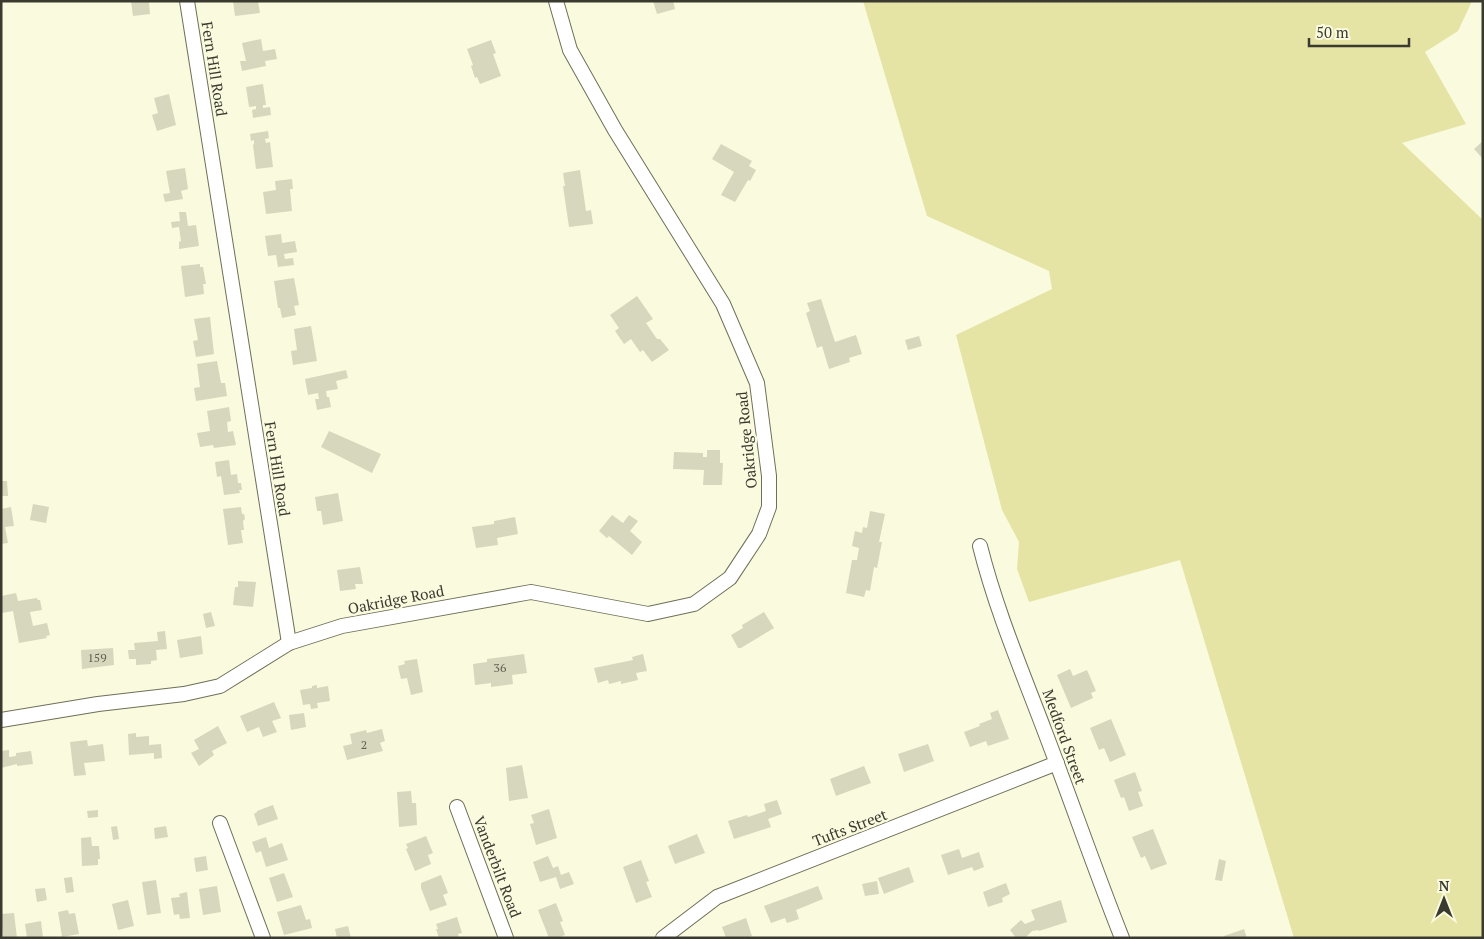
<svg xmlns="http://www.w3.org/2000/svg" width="1484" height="939" viewBox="0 0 1484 939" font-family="'PT Serif',serif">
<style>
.green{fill:#e5e4a5}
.building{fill:#d7d7bd}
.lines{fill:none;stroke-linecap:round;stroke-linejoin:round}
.minor-casing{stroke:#6f6f58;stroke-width:16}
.minor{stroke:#fff;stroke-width:14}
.labels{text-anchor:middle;stroke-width:4.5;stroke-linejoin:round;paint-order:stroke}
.number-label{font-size:12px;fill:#616153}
.street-label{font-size:15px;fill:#3a3a30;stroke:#fafadf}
</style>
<rect width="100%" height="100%" fill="#fafadf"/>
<!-- green -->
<path class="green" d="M863,1H1472L1458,31L1425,52L1466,124L1402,143L1483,220V938H1294L1180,560L1029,602L1017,569L1019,542L1002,510L956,335L1052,289L1049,271L927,216Z"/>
<!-- building -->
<g class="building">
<path d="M131,1H149L150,14L133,16Z"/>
<path d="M233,1H258L260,13L235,16Z"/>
<path d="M653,1H673L675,9L657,14Z"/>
<path d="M261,39L263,51L275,49L277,59L265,61L266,66L242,71L240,61H246L242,43Z"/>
<path d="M491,40L496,53L493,54L501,76L480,84L477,77L475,78L471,66L473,65L467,49Z"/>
<path d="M263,84L266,105H263V108L270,107L271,115L253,118L252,110L256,109V106L249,107L246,87Z"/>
<path d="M169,94L176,125L157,131L152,115L158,113L154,98Z"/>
<path d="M268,131L269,138L265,139L266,143L270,142L273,167L256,169L253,145L254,144V140L251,141L250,134Z"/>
<path d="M1483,141V159L1474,149Z"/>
<path d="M721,144L752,161L749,166L756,170L750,181L748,180L735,202L721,195L734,172L712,159Z"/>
<path d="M185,168L188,189L181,191L183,199L165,202L163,194L170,193L166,171Z"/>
<path d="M580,170L586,211L591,210L593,224L569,227L563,186H565L563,173Z"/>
<path d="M292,179L293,189H290L292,211L266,214L263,192L276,190L275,181Z"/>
<path d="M179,212H186L188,226L196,225L199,246L179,249V242L181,241L179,227L172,228L171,222L180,221Z"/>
<path d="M281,234L282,243L295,241L297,252L284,254L285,259L293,258L294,265L278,267L276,255L268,256L265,236Z"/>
<path d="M200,264V267H203L206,284H203L204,294L185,297L181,266Z"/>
<path d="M294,278L299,305L294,306L296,315L282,318L280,308H278L274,281Z"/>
<path d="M637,296L653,319L646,323L657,339H660L669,350L652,362L643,350L640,352L631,339L624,344L615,331L619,328L610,315Z"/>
<path d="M821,299L835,342L856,335L862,354L849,358L850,362L829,369L822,346L817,348L806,313L810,311L807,303Z"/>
<path d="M210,317L214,354L196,357L193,341L198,340L194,319Z"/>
<path d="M311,326L317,361L293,365L291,351L297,350L294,329Z"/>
<path d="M919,336L922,346L908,350L905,340Z"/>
<path d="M217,361L221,383H225L227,396L196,401L194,388L200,387L197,364Z"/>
<path d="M346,370L348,378L336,381L338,389L326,391L327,397H329L331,407L317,410L315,399H319L318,393L308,395L305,379Z"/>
<path d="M229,407L231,421L227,422L228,432L233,431L236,445L214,448L213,445L200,447L197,433L210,431L207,411Z"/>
<path d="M329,431L381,454L372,473L321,447Z"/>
<path d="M707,450H720V463H723L722,485H703L704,470L673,469L674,452L703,453V457H707Z"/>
<path d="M229,460L231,475L237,474L238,483H241L242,490H239L240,493L224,495L221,476L217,477L215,462Z"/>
<path d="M1,481H7L8,496H1Z"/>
<path d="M338,493L343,521L323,525L321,511H317L315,497Z"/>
<path d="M33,504L49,507L46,523L30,520Z"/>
<path d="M11,507L14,526L5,527L8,543L1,544V509Z"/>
<path d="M241,507L242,514H244L245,519L243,521L244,530H241L243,543L228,545L223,509Z"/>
<path d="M870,511L885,514L879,542H882L877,568L874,567L870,591L866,590L864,597L846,593L852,560H857L859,548L852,546L855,531L862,533L863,527L867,528Z"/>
<path d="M612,515L623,523L629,515L638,521L630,531L642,542L632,555L609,536L607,538L599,531Z"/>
<path d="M515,517L518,534L497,538L498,545L476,548L472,527L494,524V521Z"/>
<path d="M360,567L363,584H355L356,589L340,591L337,570Z"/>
<path d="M238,581L256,582L253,607L233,605L235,587H238Z"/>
<path d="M16,593L18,601L37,598L38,600H40L42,610L30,612L33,626L47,623L50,635L46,636L47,638L19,643L13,611L2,613L1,607V596Z"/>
<path d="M211,612L215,626L206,628L203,614Z"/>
<path d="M764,612L774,628L741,648H738L731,635L743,628L742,625Z"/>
<path d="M165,631L167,649L156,650L157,660L151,661V664L136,665V659H129L128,650H135L134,643L158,641L157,632Z"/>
<path d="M201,636L203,654L180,658L177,640Z"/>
<path d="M113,648L114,665L82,669L81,650Z"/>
<path d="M524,654L527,673L512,675L513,684L491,687V683L475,685L473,664L487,662V659Z"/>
<path d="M643,654L647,671L636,673L638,680L621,684V681L609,684L608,680L598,683L594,668L633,660L632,657Z"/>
<path d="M417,659L423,692L411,695L407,678L401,679L398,666L405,664L404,661Z"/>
<path d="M1070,669L1073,676L1087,670L1096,691L1091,693L1093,698L1071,708L1057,675Z"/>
<path d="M317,685V688L328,686L330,701L317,703L318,708L311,709L310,704L303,705L300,690L312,688V686Z"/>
<path d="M274,702L281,718L272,721L277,732L263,737L259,727L247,732L240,716Z"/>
<path d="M998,710L1009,739L988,746L986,741L970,747L964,732L980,726L979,724L992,719L990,713Z"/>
<path d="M304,713L306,727L291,730L289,715Z"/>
<path d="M1111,719L1126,755L1110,762L1104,748L1099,750L1090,728Z"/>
<path d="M218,726L227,743L212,751L214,755L199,766L191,753L199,749L194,740Z"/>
<path d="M382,729L385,741L380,743L383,751L347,760L343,746L352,744L350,734L366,730L367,733Z"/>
<path d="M136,733V737L149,736V745L161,744L162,758L154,759V753L129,755L128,734Z"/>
<path d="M87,740L88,746L103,744L105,761L84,763L86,775L74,776L70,742Z"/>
<path d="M928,744L934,761L904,772L898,754Z"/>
<path d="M9,750V757L16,756V753L31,751L33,764L17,766V764L1,768V751Z"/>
<path d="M522,765L528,798L509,801L506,768Z"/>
<path d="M864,766L871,783L836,796L830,779Z"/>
<path d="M1135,772L1142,791L1138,792L1143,806L1129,811L1124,797L1121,798L1114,780Z"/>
<path d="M411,791L412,803H416L417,825L399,827L397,792Z"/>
<path d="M777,800L782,814L768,819L771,827L734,839L728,821L747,815L748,817L766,811L764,804Z"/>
<path d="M273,805L278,819L258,826L254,814L257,812V811Z"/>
<path d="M549,809L557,838L536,845L530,824L534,823L531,815Z"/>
<path d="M98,810V817L88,818L87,811Z"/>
<path d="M117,826L119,839L113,840L111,827Z"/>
<path d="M166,826L168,837L155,839L154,828Z"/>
<path d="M1153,829L1167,864L1151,870L1145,856L1141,858L1132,837Z"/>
<path d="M697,834L705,853L675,864L668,846Z"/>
<path d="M426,836L433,853L428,855L431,864L415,871L406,849L408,848L406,844Z"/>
<path d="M91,837L92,846H99L100,859H98V865L82,866L81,838Z"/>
<path d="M266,837L269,848L282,843L288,860L266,867L261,851L256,853L252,842Z"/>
<path d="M959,849L962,858L979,852L984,867L974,871L972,867L948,875L941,855Z"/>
<path d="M206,856L208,870L196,872L194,858Z"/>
<path d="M548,856L553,868L558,866L561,875L569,872L574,884L560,889L556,877L540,882L533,862Z"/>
<path d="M1219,859L1226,861L1222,881L1215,880Z"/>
<path d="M641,860L649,881L646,882L652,897L636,903L623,867Z"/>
<path d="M909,867L914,882L884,894L878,878Z"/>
<path d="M284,873L293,897L277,902L269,878Z"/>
<path d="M441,875L448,893L443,895L447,905L430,911L421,888V883Z"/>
<path d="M72,877L74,892L66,893L64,878Z"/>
<path d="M156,880L161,913L147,915L142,882Z"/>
<path d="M877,881L879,894L865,896L862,884Z"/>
<path d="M1006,883L1010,894L1002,898L1003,902L988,907L983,892Z"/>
<path d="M217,886L221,912L203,915L199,889Z"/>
<path d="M818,886L823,899L796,910L799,919L787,923L785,918L771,923L764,906Z"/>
<path d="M45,888L47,900L37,902L35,889Z"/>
<path d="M187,892L190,918L180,919L179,914L174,915L171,898L180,897L179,894Z"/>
<path d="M128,900L134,926L118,930L112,904Z"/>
<path d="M1061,900L1067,922L1039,931L1038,930L1032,931L1025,938H1016L1010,930L1021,920L1025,924L1035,920L1031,910Z"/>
<path d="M556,903L563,921L560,922L565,935L557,938H549L538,910Z"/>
<path d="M301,905L306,920L310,919L312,928L284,935L277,912Z"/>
<path d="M68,910L69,914L75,913L79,934L62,937L58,912Z"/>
<path d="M14,913L17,938H3L1,914Z"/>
<path d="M457,917L462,933L458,934L459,938H439L436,929H438L436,924Z"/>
<path d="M746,918L752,936L747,938H726L722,927Z"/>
<path d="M41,921L43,938H27L25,924Z"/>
<path d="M348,926L351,938H337L335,929Z"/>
<path d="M1244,929L1247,938H1225L1224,936Z"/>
</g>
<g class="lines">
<!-- minor casing -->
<g class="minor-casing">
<g id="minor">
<path d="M187,1L289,643"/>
<path d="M980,546C996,610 1022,671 1045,732C1071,800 1095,870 1122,938"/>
<path d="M1,720L98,704L184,694L220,686L289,643L342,626L531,592L648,614L694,604L730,578L759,534L769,507V476L757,383L723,304L615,130L570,50L556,1"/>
<path d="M457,807L506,938"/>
<path d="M220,823L263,938"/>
<path d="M663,938L717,897L1057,763"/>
</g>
</g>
<!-- minor -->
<use href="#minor" class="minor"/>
</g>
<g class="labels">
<!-- number labels -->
<g class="number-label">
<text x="97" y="662">159</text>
<text x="500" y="672">36</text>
<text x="364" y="749">2</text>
</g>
<!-- street labels -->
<g class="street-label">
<text transform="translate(214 69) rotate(81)" y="5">Fern Hill Road</text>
<text transform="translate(747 440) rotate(-96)" y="5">Oakridge Road</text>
<text transform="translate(277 469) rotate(81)" y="5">Fern Hill Road</text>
<text transform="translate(396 600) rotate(-11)" y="5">Oakridge Road</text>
<text transform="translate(1064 737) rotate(70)" y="5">Medford Street</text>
<text transform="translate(850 828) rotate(-21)" y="5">Tufts Street</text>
<text transform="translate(497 867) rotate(69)" y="5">Vanderbilt Road</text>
</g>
</g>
<!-- border -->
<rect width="1484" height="939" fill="none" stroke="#3a3a30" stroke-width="5"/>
<!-- north arrow -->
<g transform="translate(1444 899)" stroke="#fafadf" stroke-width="4" paint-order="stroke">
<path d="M0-4L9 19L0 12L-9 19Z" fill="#3a3a30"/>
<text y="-8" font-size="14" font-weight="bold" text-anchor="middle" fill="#3a3a30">N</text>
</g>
<!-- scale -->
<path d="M1309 38v8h100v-8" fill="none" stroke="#3a3a30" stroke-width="2.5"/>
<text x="1316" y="38" font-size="15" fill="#3a3a30" stroke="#fafadf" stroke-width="4" paint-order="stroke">50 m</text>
</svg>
